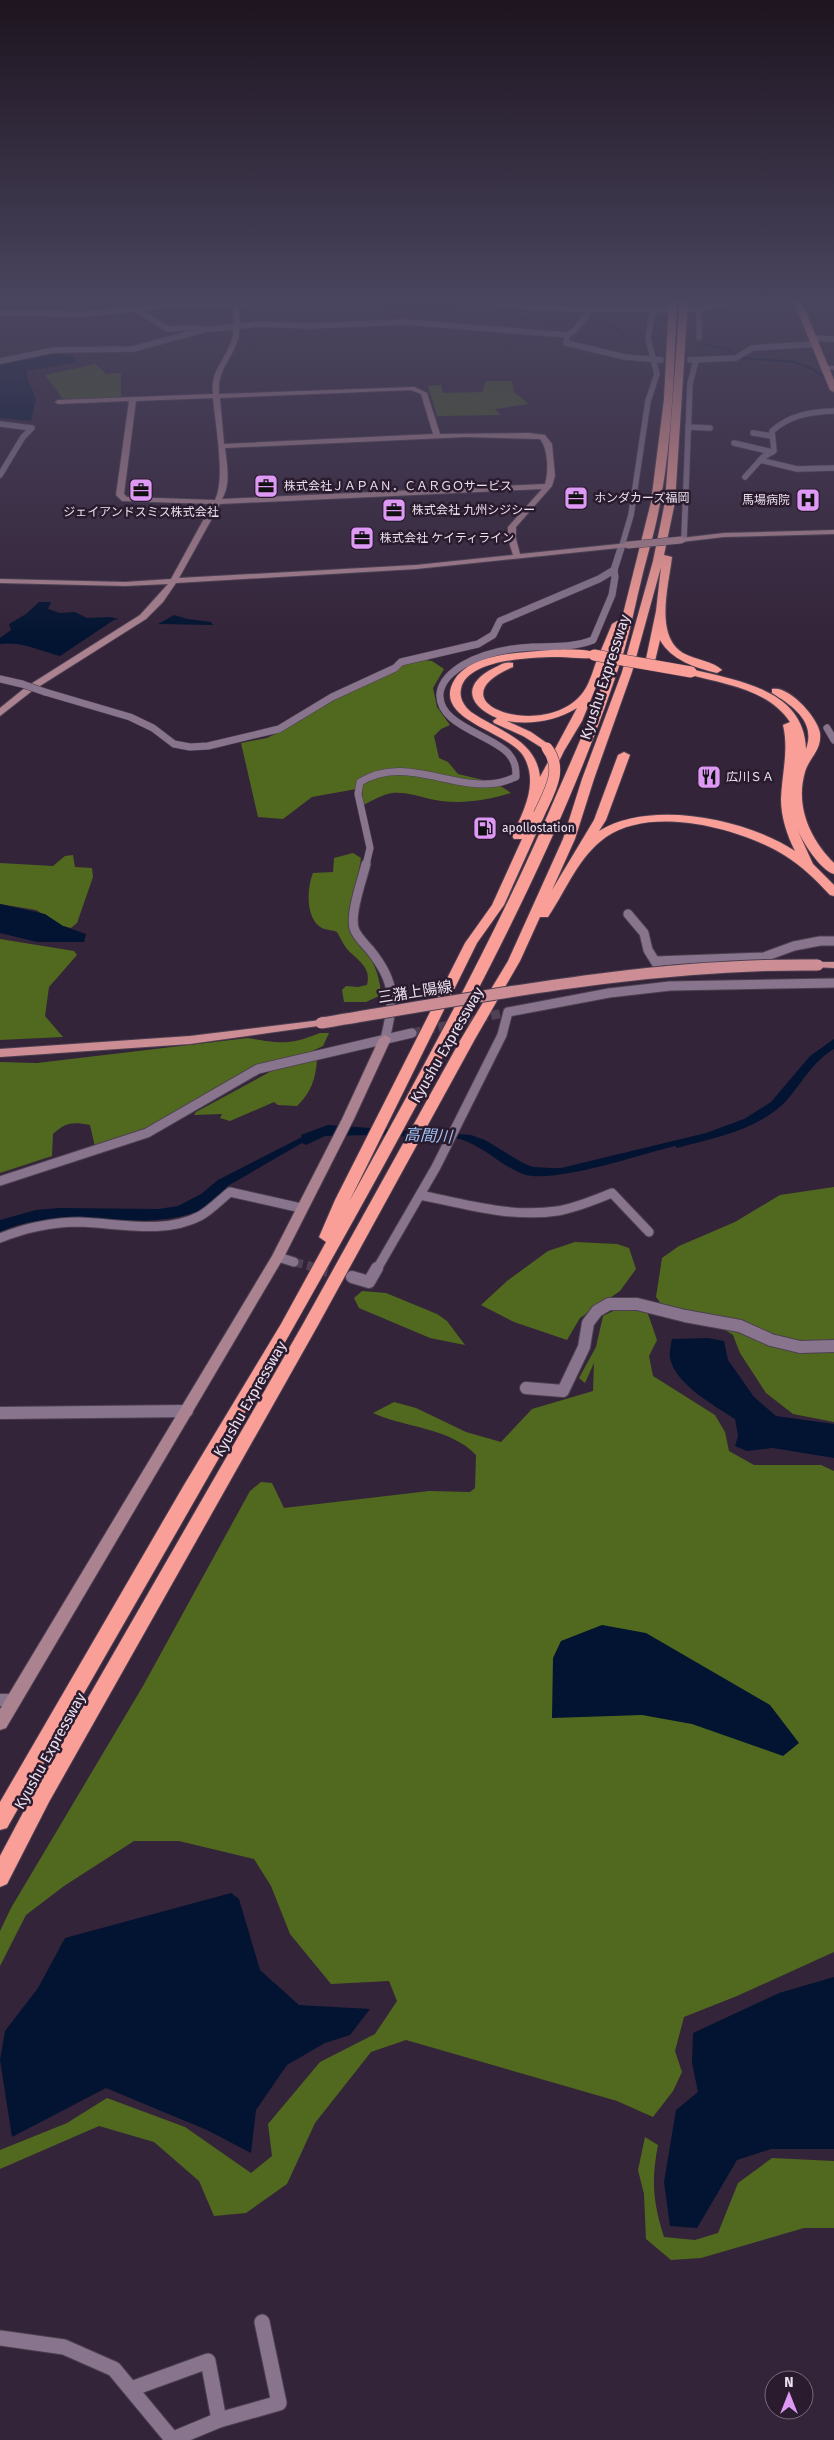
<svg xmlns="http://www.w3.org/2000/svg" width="834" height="2440" viewBox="0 0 834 2440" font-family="'Fira Sans','Noto Sans JP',sans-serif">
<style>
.green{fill:#475a21}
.forest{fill:#51691e}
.water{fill:#021431}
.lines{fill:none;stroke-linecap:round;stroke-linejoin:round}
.stream{stroke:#021431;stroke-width:2}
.street-tunnel-far1{stroke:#4f4054;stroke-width:9;stroke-dasharray:9 4.5;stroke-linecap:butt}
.street-tunnel{stroke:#4f4054;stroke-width:12;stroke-dasharray:12 5.5;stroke-linecap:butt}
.street-far4-casing{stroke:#4d4051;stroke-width:7}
.street-far3-casing{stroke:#4d4051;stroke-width:8}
.street-far2-casing{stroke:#4d4051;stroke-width:11}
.street-far1-casing{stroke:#4d4051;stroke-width:14}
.street-casing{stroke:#4d4051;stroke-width:17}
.secondary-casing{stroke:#4d4051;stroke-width:2}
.primary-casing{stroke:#4d4051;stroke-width:2}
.highway-casing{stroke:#4d4051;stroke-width:2}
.street-far4{stroke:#88758d;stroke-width:5.5}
.street-far3{stroke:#88758d;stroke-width:7}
.street-far2{stroke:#88758d;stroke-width:9}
.street-far1{stroke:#88758d;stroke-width:12}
.street{stroke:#88758d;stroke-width:15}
.secondary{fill:#aa8290;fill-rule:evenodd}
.primary{fill:#cc8e94;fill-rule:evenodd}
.highway{fill:#f99f98;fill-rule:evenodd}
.street-bridge-casing{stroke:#4d4051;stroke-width:8;stroke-linecap:butt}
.secondary-bridge-casing{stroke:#4d4051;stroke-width:8;stroke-linecap:butt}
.primary-bridge-casing{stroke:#4d4051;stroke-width:13;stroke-linecap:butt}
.highway-bridge-casing{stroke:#4d4051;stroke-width:12;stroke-linecap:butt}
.street-bridge{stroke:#88758d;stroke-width:7}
.secondary-bridge{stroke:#aa8290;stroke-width:7}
.primary-bridge{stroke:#cc8e94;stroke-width:11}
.highway-bridge{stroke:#f99f98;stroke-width:11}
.labels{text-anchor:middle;stroke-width:5;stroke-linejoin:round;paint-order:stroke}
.far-poi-label{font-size:12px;fill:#eae0ed;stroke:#2a1b2e;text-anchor:start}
.street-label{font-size:15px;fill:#eae0ed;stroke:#2a1b2e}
.water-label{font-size:16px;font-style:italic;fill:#9dc1f2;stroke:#2a1b2e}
</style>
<rect width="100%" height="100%" fill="#342439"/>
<!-- green -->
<g class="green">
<path d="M96,364L106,374L121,373V397L64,400L45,375Z"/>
<path d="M486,381H512L514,392L529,404L495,409L501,415L437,416L428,386L441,385L443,393L482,392Z"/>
</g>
<!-- forest -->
<g class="forest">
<path d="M418,659L432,661L444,669L433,688L437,707L450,725L441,729L434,736L439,758L448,762L458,774L483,780L502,787L511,793C486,801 456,805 430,799C417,796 406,792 392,793C383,794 372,801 363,805L362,788L312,797L283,819L258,817L241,743L267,738L293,725L336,698L397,670L406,663Z"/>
<path d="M353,853L361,858L350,923C364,946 380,967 381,995L366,1002H344L342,990L346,986L358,987L367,985C372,967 357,960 347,949C343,944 340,937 337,932C333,930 326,930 322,928C305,919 307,887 313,873L333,872L334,858Z"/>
<path d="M73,855L75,867L92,868L93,877L77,923L71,928L63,926L36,910L0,904V863L53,866L65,856Z"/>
<path d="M0,939L74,951L77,955L49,987L45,1016L63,1037L0,1040Z"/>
<path d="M320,1033H329L323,1046L306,1054L257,1065L151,1128L95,1147L90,1125C73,1122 66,1122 53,1134L52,1156L0,1173V1062L37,1063L248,1038C280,1044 290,1045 320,1033Z"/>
<path d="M317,1059C316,1078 311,1093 297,1106L278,1105L274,1102L230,1121L220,1118L222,1114L194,1115L196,1112L279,1067Z"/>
<path d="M834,1187V1422L793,1414L766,1393L740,1353L733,1335L711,1321L673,1320L656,1297L662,1258L679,1246L735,1222L780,1195Z"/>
<path d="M575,1242L617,1244L629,1248L636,1269L620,1291L580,1318L567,1340L514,1322L481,1305L507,1281L548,1251Z"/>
<path d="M362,1291L386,1293L437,1314L447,1321L465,1345L430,1338L359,1308L354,1298Z"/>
<path d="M619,1308L647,1311L657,1340L649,1356L653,1376L715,1415L725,1432L729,1451L754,1465H821L834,1471V1952L737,1996L684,2017L675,2051L682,2072L673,2091L653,2117L617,2101L406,2040L371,2052L315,2123L287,2184L246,2213L214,2216L199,2181L154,2142L99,2126L0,2169V2150L67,2123L107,2098L185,2127L251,2173L272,2156L268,2124L320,2062L375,2034L397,2001L389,1981L331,1984L290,1934L271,1886L254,1859L179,1841H134L64,1886L26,1915L0,1966V1931L11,1908L143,1686L250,1491L261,1482L272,1483L284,1508L429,1491L470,1492L475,1488L476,1455C451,1428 406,1428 373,1413L394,1402L416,1408L466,1432L501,1442L532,1409L593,1391L594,1363L585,1383L579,1378L596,1347L603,1316Z"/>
<path d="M645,2137L658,2145C651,2181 653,2202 664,2237L695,2240L718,2233L738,2183L772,2158L834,2161V2228H804L701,2258L671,2260L646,2239L644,2194L638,2170Z"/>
</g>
<!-- water -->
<g class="water">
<path d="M444,307L451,308L460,315L580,322L612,326L618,329L626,339L652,342L624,339L616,329L609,326L579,322L459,316L450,309L429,308L386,312L298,313L244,322L295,312L384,311L403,308Z"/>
<path d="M49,354L71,355L77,362L27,371L28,380L36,399L31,421L0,418V365Z"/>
<path d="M39,602H51L48,609L60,613L75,612L87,618L110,617L119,619L114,620L60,656C41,651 21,641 0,644V638L11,630L9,624L26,614Z"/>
<path d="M174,615L188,619L211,622L213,625L158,624Z"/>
<path d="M0,904L45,914L63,926L86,934L84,942H37L0,933Z"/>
<path d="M834,1039V1049C813,1061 802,1083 787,1100C759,1130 715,1138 677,1148L675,1146C642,1154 551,1185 523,1174C500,1165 483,1146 460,1139L371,1135L325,1136L306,1145L302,1143L226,1187L227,1191C219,1196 211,1205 203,1209C141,1237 67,1201 0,1232V1220L36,1210L59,1208L159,1209L178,1206L201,1194L218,1180L302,1137L301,1135L328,1125L471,1135L485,1140L523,1163L533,1167L551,1168H561L706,1133L744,1119L771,1102L810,1056Z"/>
<path d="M708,1338L724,1341L728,1360L754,1397L776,1416L834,1424V1458L773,1448L747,1451L735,1446L738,1436L735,1419C715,1406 675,1384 670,1358C669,1352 671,1344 672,1339Z"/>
<path d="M602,1625L646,1633L770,1705L799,1743L783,1756L692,1724L642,1715L552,1718L553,1658L561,1641Z"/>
<path d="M231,1893L239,1899L260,1970L299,2005L370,2009L350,2035L325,2043L287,2065L256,2110L251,2153L207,2130L106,2088L12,2137L0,2060L5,2031L38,1988L65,1938Z"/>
<path d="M834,1977V2149H771L737,2160L697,2228L670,2226L664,2182L676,2110L698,2092L692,2063L693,2033L779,1993Z"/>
</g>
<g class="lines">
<!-- stream -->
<path class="stream" d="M702,344L726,349L742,358L794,362L813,369L821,375"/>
<!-- street-tunnel-far1 -->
<g class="street-tunnel-far1">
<path d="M412,1033L508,1012"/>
<path d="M294,1262L321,1269"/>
</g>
<!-- street-tunnel -->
<path class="street-tunnel" d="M316,1268L344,1275"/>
<!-- street-far4 casing -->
<g class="street-far4-casing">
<g id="street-far4">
<path d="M471,300L535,308L666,310"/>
<path d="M699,309V337"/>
<path d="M137,310L168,329L195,327L202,330"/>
<path d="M690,310L742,300"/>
<path d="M0,313L87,314L180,304H236L288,300"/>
<path d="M567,335L566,343L625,357L661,360"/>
<path d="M814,338L834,339"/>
<path d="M690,360L736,358L752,348L816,344"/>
<path d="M0,361L54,350L133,349L203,330L258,324L311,326L405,322L567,335L574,331L587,315"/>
<path d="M0,424L32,428L23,437L0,475"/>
<path d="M688,427L710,428"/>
<path d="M753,433L772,436"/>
<path d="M734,443L772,452"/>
<path d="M760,460L797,469L834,468"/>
<path d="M745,477L763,457L774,451L772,431C790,415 810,412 834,411"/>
<path d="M684,539L690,384L696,360"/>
<path d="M621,549L631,515L648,401L657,374L648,338L653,309"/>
</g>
</g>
<!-- street-far3 casing -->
<g class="street-far3-casing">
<g id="street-far3">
<path d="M0,679L22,684"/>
<path d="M45,692L130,717L153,728L174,744L190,747L208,746L279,729L332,697L395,668L401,662L478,644L493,635L500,621L599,579L614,570"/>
<path d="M827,728L834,740"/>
<path d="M366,865L370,848L358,794L360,782C406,755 449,790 497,783C504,782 510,779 516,777C516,767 515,761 508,753C490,734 437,725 440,693C442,680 452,672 463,665C484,653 509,648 533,647C554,646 573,648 593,640L612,595L615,577L614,570L621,548"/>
</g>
</g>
<!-- street-far2 casing -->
<g class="street-far2-casing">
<g id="street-far2">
<path d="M366,864C362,880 350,913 354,928C356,936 365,944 370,950C396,982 395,1000 385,1039"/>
<path d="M628,914L644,933L648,950L658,966"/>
<path d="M656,961L764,957L794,946L820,941H834"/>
<path d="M0,1181L147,1133L258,1069L412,1033"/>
<path d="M420,1195C464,1204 511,1218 557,1211C576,1208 594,1200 612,1193L649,1232"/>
<path d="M0,1238C25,1228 51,1222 79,1222C117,1223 164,1235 200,1216C211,1210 220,1200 230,1192L301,1208"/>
<path d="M278,1257L294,1262"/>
<path d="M377,1269L436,1167L502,1035L508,1012L609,993L670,986L834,983"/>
</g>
</g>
<!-- street-far1 casing -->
<g class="street-far1-casing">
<g id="street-far1">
<path d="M352,1277L369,1282L377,1268"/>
<path d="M526,1388L563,1391L584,1347L588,1323L597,1311L609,1304H637L685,1316L740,1326L771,1340L800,1347L834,1346"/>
<path d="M0,1413L187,1411"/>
<path d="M0,1700H14"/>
</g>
</g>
<!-- street casing -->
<g class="street-casing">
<g id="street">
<path d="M0,2338L64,2347L114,2369L172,2439"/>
<path d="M131,2389L208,2361L219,2420"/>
<path d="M171,2440L219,2420L279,2403L262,2322"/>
</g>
</g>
<!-- secondary casing -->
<g class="secondary-casing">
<g id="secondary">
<path d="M236,302L239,304C239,315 241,329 238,339C232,360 217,369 219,394L414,387L427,393L440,434L529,433L545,435L552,444L555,476L552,486L516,527V539L520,554L628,543L632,545L628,547L416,569L176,583L163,602L146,619L32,691L0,716V708L26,687L140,615L168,584L125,586L0,583V579L125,582L171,579L212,504L122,501L116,495L129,401L58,404L55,402L58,400L213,394C210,370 226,360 232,339C235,329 233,315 233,304ZM411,390L421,394L433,434L224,444L220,398ZM213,398C215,423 226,478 215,500L127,497L124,494L136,401ZM466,437L540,439C548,449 549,471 545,484L222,499C231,484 227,465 225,448ZM542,489L508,527V539L513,555L416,565L179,578L220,504Z"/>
<path d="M823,366H834V370L823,368Z"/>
<path d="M834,530V534L724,537L681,542L677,540L681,538L724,533Z"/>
<path d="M385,1035L391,1039L354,1119L284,1257L6,1728L0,1730V1709L272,1256L342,1119L379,1039Z"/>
</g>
</g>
<!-- primary casing -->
<g class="primary-casing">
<g id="primary">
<path d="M818,962H834V968L814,967L813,965Z"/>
<path d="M321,1020L327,1023L325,1025L190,1044L0,1057V1049L190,1036Z"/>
</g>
</g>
<!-- highway casing -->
<g class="highway-casing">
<g id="highway">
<path d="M669,300H677C674,367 673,436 660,503C656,528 648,552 642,577C636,601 631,627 624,651C567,830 474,1000 384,1165C262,1387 133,1606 7,1828L0,1830V1802L184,1485L281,1324L326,1242L319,1237L335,1200L465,943L492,905L522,839H514L512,836C523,812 539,784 524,757C510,731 429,720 455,679C471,655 514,653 539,651C552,650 591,647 599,655L612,624L617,621L621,622L651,502L664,399ZM617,636C604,689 580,741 558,791C498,933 423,1067 349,1202L477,943L504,905L545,814L543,812L535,811L564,751L582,721ZM599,655C594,666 591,681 584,691C548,743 428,703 513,667V663C506,661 500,665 494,668C462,684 467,705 497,718L493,721L494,723L523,736L547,751L551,750V746L531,732L507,721C532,725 555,721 577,708L540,777C536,739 498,731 471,712C464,706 459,698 461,689C467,658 537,657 561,657C572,657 591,661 599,655Z"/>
<path d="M680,300H688L675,502L664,555L672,557C669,585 654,635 683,653C695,660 713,661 722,670L717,673C696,668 671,660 660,640L655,661L651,662L646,659L656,611L661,567L632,672L594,779L575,839L552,890L594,820L618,755L624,752L630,755L606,820L599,831C651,799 746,819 795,851C787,835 781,817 781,799C782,773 789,750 783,725L790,722C768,689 724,684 687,674V670L691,669C738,681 804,689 806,749C816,722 793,706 772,693V689C789,685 818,718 820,733C822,750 809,758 805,772C795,806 810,839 834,863V874C820,870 803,842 797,829L813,864L834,885V896L830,895C815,879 802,866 784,855C740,828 652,805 606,837C578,857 567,889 548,917H540L520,961L475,1039L317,1327L49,1802L7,1884L0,1887V1856L35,1790L303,1324L461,1039L508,961L563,839L582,779L622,672L653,561L665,502Z"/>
<path d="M793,300H801L834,380V392L830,390Z"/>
</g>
</g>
<!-- street-far4 -->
<use href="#street-far4" class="street-far4"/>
<!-- street-far3 -->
<use href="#street-far3" class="street-far3"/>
<!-- street-far2 -->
<use href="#street-far2" class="street-far2"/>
<!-- street-far1 -->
<use href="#street-far1" class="street-far1"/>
<!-- street -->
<use href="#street" class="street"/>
<!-- secondary -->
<use href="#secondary" class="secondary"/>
<!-- primary -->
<use href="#primary" class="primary"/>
<!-- highway -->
<use href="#highway" class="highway"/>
<!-- street-bridge casing -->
<g class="street-bridge-casing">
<path id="street-bridge" d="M22,684L45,692"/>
</g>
<!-- secondary-bridge casing -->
<g class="secondary-bridge-casing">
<path id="secondary-bridge" d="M628,545L681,540"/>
</g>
<!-- primary-bridge casing -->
<g class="primary-bridge-casing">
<path id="primary-bridge" d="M321,1023C486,996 650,963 818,965"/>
</g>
<!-- highway-bridge casing -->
<g class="highway-bridge-casing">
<g id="highway-bridge">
<path d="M594,655L691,672"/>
<path d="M539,814C549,792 564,770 547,748"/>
</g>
</g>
<!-- street-bridge -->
<use href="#street-bridge" class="street-bridge"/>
<!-- secondary-bridge -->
<use href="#secondary-bridge" class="secondary-bridge"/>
<!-- primary-bridge -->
<use href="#primary-bridge" class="primary-bridge"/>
<!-- highway-bridge -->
<use href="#highway-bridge" class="highway-bridge"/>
</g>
<!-- sky -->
<linearGradient id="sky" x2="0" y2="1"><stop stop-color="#1d141f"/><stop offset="0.47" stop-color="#4a455f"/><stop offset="1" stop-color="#4a455f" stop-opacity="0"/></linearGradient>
<rect width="834" height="642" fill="url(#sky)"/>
<!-- icons -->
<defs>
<g id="office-square" transform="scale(1.25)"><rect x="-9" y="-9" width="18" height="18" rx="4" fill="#dd99f4" stroke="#2a1b2e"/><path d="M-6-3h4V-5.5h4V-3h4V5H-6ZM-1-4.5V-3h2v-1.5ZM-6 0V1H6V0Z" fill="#111"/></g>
<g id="hospital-square" transform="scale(1.25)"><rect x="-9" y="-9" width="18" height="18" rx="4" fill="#dd99f4" stroke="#2a1b2e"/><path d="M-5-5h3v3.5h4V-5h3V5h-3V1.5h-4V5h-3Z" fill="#111"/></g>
<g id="restaurant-square" transform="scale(1.25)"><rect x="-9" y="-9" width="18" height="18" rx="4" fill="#dd99f4" stroke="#2a1b2e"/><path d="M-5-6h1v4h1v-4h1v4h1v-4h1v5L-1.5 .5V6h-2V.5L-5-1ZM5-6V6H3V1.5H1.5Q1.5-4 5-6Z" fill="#111"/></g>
<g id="fuel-square" transform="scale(1.25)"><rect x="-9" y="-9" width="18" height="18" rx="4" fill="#dd99f4" stroke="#2a1b2e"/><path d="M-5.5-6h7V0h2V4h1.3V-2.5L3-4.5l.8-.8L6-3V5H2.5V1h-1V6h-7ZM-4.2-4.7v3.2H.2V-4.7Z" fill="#111"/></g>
</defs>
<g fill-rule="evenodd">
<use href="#office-square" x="266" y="486"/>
<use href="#office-square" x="141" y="490"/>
<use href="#office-square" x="576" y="498"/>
<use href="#hospital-square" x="808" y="500"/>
<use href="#office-square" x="394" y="510"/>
<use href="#office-square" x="362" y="538"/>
<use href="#restaurant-square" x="709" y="777"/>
<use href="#fuel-square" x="485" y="828"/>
</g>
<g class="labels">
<!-- far-poi labels -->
<g class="far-poi-label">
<text x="284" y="490">株式会社ＪＡＰＡＮ．ＣＡＲＧＯサービス</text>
<text x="594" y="502">ホンダカーズ福岡</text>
<text x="790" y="504" text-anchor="end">馬場病院</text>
<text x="412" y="514">株式会社 九州シジシー</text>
<text x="141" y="516" text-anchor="middle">ジェイアンドスミス株式会社</text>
<text x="380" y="542">株式会社 ケイティライン</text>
<text x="726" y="781">広川ＳＡ</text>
<text x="502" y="832">apollostation</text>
</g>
<!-- street labels -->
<g class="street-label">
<text transform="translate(605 677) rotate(-72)" y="5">Kyushu Expressway</text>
<text transform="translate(415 992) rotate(-9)" y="5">三潴上陽線</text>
<text transform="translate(447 1045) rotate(-60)" y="5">Kyushu Expressway</text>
<text transform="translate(250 1399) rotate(-60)" y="5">Kyushu Expressway</text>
<text transform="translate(50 1751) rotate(-61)" y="5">Kyushu Expressway</text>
</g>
<!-- water labels -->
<g class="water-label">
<text transform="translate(428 1135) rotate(3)" y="6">高間川</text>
</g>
</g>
<!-- north arrow -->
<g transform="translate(789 2395)"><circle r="24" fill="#2a1b2e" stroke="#776a7a"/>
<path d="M0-4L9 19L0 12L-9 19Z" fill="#dd99f4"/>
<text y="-8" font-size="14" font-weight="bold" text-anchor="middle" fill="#eae0ed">N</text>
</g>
</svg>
